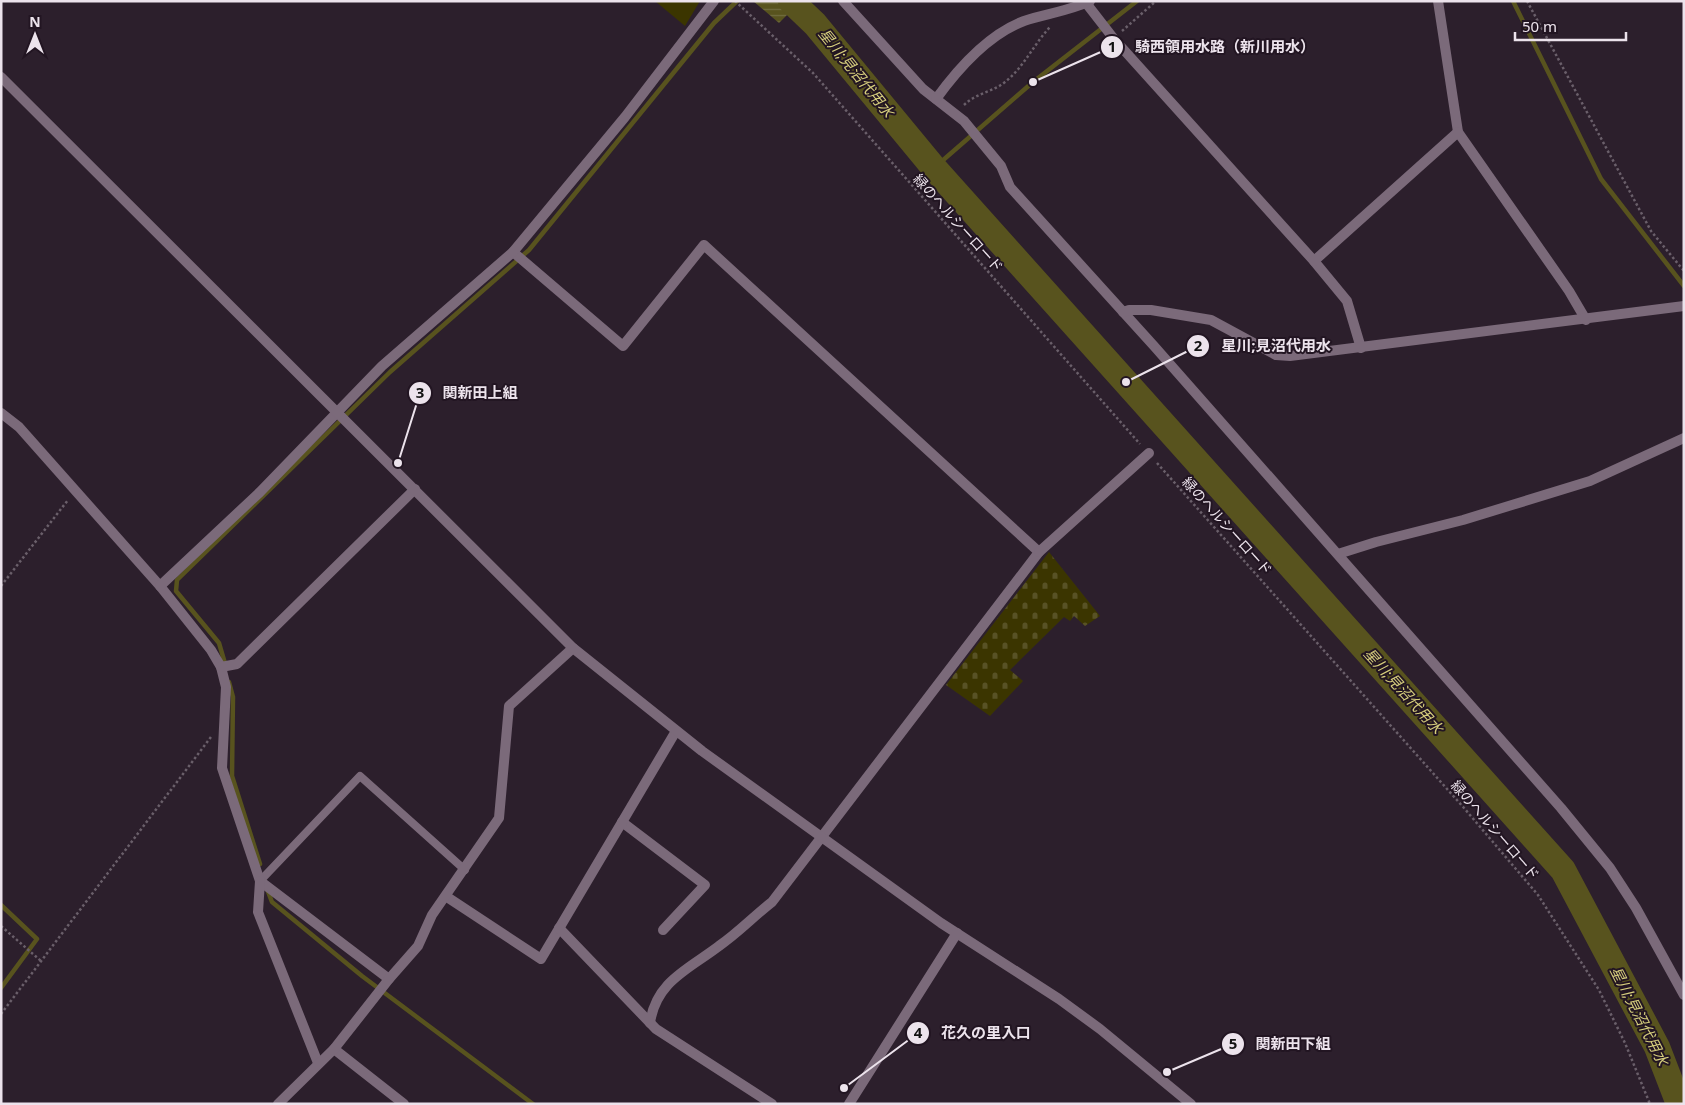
<svg xmlns="http://www.w3.org/2000/svg" width="1685" height="1105" viewBox="0 0 1685 1105" font-family="'Noto Sans','Noto Sans JP',sans-serif">
<style>
.cemetery{fill:url(#cemetery-stones)}
.green{fill:#3b3500}
.water{fill:url(#water-rules)}
.lines{fill:none;stroke-linecap:round;stroke-linejoin:round}
.stream{stroke:#58531e;stroke-width:4.5}
.river{stroke:#58531e;stroke-width:26}
.path{stroke:#6a5f6a;stroke-width:2.5;stroke-dasharray:2.5 2.5;stroke-linecap:butt}
.service{stroke:#7b6a7a;stroke-width:8}
.minor{stroke:#7b6a7a;stroke-width:10}
.tertiary{stroke:#7b6a7a;stroke-width:10}
.labels{text-anchor:middle;stroke-width:4;stroke-linejoin:round;paint-order:stroke}
.street-label{font-size:14px;fill:#ece3ec;stroke:#221522}
.water-label{font-size:15px;font-style:italic;fill:#d6ce7d;stroke:#221522}
.leader{fill:none;stroke:#ece3ec;stroke-width:2}
.callout-dot{fill:#ece3ec;stroke:#221522;stroke-width:2}
.mark-label{font-size:15px;text-anchor:middle;font-weight:bold;fill:#111}
.callout-label{font-size:15px;text-anchor:middle;font-weight:bold;fill:#ece3ec;stroke:#221522;stroke-width:4;stroke-linejoin:round;paint-order:stroke}
</style>
<defs>
<pattern id="cemetery-stones" width="16" height="16" patternUnits="userSpaceOnUse" patternTransform="scale(1.25)"><rect width="16" height="16" fill="#3b3500"/><path d="M2 7V4a2 2 0 0 1 4 0v3zM10 15v-3a2 2 0 0 1 4 0v3z" fill="#585225"/></pattern>
<pattern id="water-rules" width="6" height="5" patternUnits="userSpaceOnUse" patternTransform="scale(1.25)"><rect width="6" height="5" fill="#58531e"/><path d="M0 2.5h6" fill="none" stroke="#706c3f"/></pattern>
</defs>
<rect width="100%" height="100%" fill="#2c1f2c"/>
<!-- cemetery -->
<path class="cemetery" d="M1049,552L1100,616L1085,626L1074,616L1070,621L1064,617L1010,670L1023,681L990,716L946,685Z"/>
<!-- green -->
<path class="green" d="M655,1H700L685,26Z"/>
<!-- water -->
<path class="water" d="M753,1H801L779,23Z"/>
<g class="lines">
<!-- stream -->
<g class="stream">
<path d="M1513,1L1601,179L1684,286"/>
<path d="M934,168L1033,82L1137,1"/>
<path d="M226,667L219,643L176,591L177,580L390,372L529,250L714,23L737,1"/>
<path d="M229,682L233,697L232,776L260,864"/>
<path d="M267,889L272,902L362,976L533,1104"/>
<path d="M1,905L37,939L1,988"/>
</g>
<!-- river -->
<path class="river" d="M791,1L815,24L934,168L1563,870L1657,1047L1679,1104"/>
<!-- path -->
<g class="path">
<path d="M735,1L813,73L1140,444"/>
<path d="M1527,1L1651,231L1684,271"/>
<path d="M1122,31L1156,1"/>
<path d="M964,105C976,93 993,92 1005,82C1024,67 1034,44 1050,27"/>
<path d="M1157,463L1464,808L1538,895L1599,990L1625,1043L1650,1104"/>
<path d="M1,586L68,500"/>
<path d="M1,926L41,961"/>
<path d="M1,1014L211,737"/>
</g>
<!-- service -->
<path class="service" d="M260,881L360,776L465,870"/>
<!-- minor -->
<g class="minor">
<path d="M843,1L923,89L964,121L1001,166L1010,187L1154,346L1561,808L1610,868L1636,908L1684,995"/>
<path d="M1438,1L1458,132L1569,291L1586,320"/>
<path d="M1086,3L1114,39L1314,261L1347,301L1361,348"/>
<path d="M936,99C957,70 989,34 1024,21C1045,14 1069,11 1090,1"/>
<path d="M513,252L623,346L704,245L1039,552L772,902C754,916 738,933 719,946C689,969 656,981 650,1023"/>
<path d="M1314,261L1458,132"/>
<path d="M1123,312L1129,310H1151L1211,320L1276,355L1290,356L1684,306"/>
<path d="M1,413L19,427L160,586L211,650L221,667L226,687L222,768L260,881L389,979"/>
<path d="M1039,552L1149,453"/>
<path d="M1338,554L1376,542L1463,520L1590,481L1684,438"/>
<path d="M160,586L260,492L382,366L513,252L625,117L714,1"/>
<path d="M221,667L237,664L415,489"/>
<path d="M622,822L705,885L663,930"/>
<path d="M260,881L258,912L318,1063"/>
<path d="M447,897L541,959L676,731"/>
<path d="M559,928L656,1029L772,1104"/>
<path d="M334,1049L404,1104"/>
<path d="M278,1104L334,1049L389,979L418,946L432,915L499,818L509,706L573,648"/>
</g>
<!-- tertiary -->
<g class="tertiary">
<path d="M1,77L573,648L702,751L941,923L1059,999L1100,1029L1191,1104"/>
<path d="M849,1104L957,933"/>
</g>
</g>
<g class="labels">
<!-- street labels -->
<g class="street-label">
<text transform="translate(958 223) rotate(48)" y="5">緑のヘルシーロード</text>
<text transform="translate(1227 526) rotate(48)" y="5">緑のヘルシーロード</text>
<text transform="translate(1495 830) rotate(49)" y="5">緑のヘルシーロード</text>
</g>
<!-- water labels -->
<g class="water-label">
<text transform="translate(856 73) rotate(51)" y="5">星川;見沼代用水</text>
<text transform="translate(1403 691) rotate(48)" y="5">星川;見沼代用水</text>
<text transform="translate(1639 1016) rotate(63)" y="5">星川;見沼代用水</text>
</g>
</g>
<!-- callouts -->
<path class="leader" d="M1033 82L1112 47M1126 382L1198 346M398 463L420 393M844 1088L918 1033M1167 1072L1233 1044"/>
<g class="callout-dot">
<circle cx="1033" cy="82" r="5"/>
<circle cx="1126" cy="382" r="5"/>
<circle cx="398" cy="463" r="5"/>
<circle cx="844" cy="1088" r="5"/>
<circle cx="1167" cy="1072" r="5"/>
<circle cx="1112" cy="47" r="12"/>
<circle cx="1198" cy="346" r="12"/>
<circle cx="420" cy="393" r="12"/>
<circle cx="918" cy="1033" r="12"/>
<circle cx="1233" cy="1044" r="12"/>
</g>
<g class="mark-label">
<text x="1112" y="52">1</text>
<text x="1198" y="351">2</text>
<text x="420" y="398">3</text>
<text x="918" y="1038">4</text>
<text x="1233" y="1049">5</text>
</g>
<g class="callout-label">
<text x="1225" y="52">騎西領用水路（新川用水）</text>
<text x="1276" y="351">星川;見沼代用水</text>
<text x="480" y="398">関新田上組</text>
<text x="986" y="1038">花久の里入口</text>
<text x="1293" y="1049">関新田下組</text>
</g>
<!-- border -->
<rect width="1685" height="1105" fill="none" stroke="#ece3ec" stroke-width="5"/>
<!-- north arrow -->
<g transform="translate(35 35)" stroke="#221522" stroke-width="4" paint-order="stroke">
<path d="M0-4L9 19L0 12L-9 19Z" fill="#ece3ec"/>
<text y="-8" font-size="14" font-weight="bold" text-anchor="middle" fill="#ece3ec">N</text>
</g>
<!-- scale -->
<path d="M1515 32v8h111v-8" fill="none" stroke="#ece3ec" stroke-width="2.5"/>
<text x="1522" y="32" font-size="15" fill="#ece3ec" stroke="#221522" stroke-width="4" paint-order="stroke">50 m</text>
</svg>
